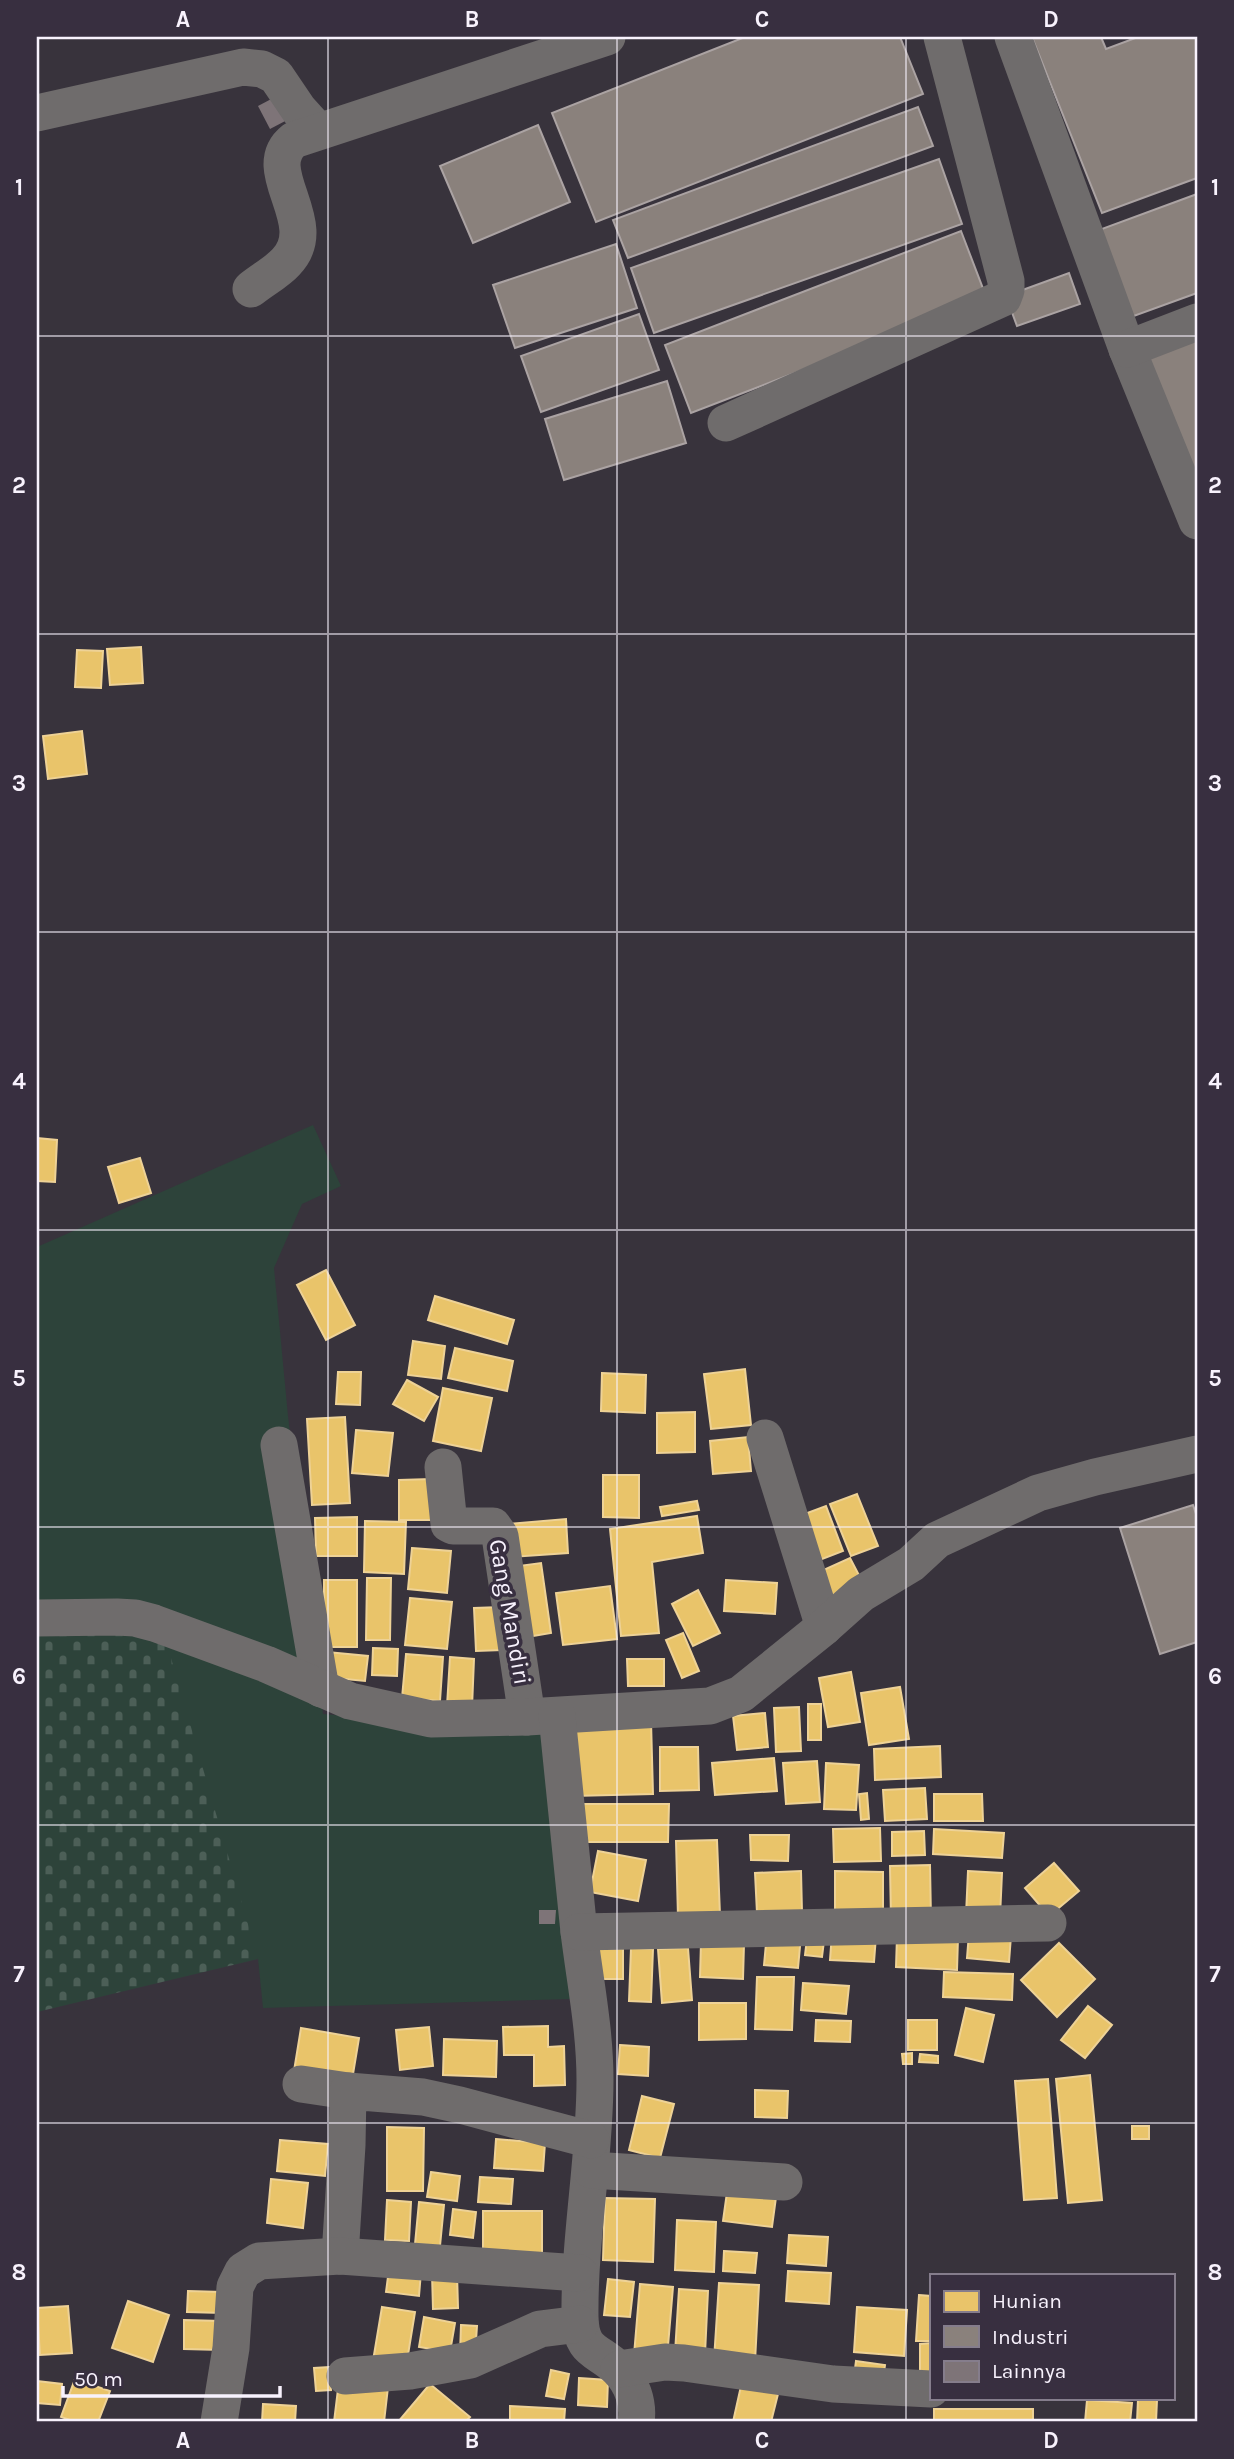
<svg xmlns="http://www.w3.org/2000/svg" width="1234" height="2459" viewBox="0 0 1234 2459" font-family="Karla,sans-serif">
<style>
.grass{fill:#2d433a}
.cemetery{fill:url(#cemetery-stones)}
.homes{fill:#e9c46a;stroke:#eed296;stroke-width:2}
.industry{fill:#8a817c;stroke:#aba3a3;stroke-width:2}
.building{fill:#7e7478}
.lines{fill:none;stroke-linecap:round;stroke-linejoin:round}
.minor{stroke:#6f6c6c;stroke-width:37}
.grid{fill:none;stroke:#f8f2fd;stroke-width:2;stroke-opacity:0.55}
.labels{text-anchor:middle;stroke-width:7;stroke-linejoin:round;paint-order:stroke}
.street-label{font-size:24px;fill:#f8f2fd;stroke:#382f40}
.neatline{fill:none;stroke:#f8f2fd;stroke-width:2.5}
.grid-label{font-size:23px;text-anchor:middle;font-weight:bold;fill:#f8f2fd}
</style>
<defs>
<pattern id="cemetery-stones" width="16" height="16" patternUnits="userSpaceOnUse" patternTransform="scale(1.75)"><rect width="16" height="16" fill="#2d433a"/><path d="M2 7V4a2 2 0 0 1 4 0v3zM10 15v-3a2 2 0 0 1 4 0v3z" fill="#4c5f57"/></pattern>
</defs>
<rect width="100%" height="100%" fill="#38333c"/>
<!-- grass -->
<path class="grass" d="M313,1125L341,1186L302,1204L274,1268L288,1416L323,1714L542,1733L572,1999L263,2008L258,1959L37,1628V1247Z"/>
<!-- cemetery -->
<path class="cemetery" d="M160,1620L258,1959L37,2012V1628Z"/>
<!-- homes -->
<g class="homes">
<path d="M141,647L143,683L110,685L107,649Z"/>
<path d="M77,650L103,651L101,688L75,687Z"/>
<path d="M82,731L87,774L48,779L43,736Z"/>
<path d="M37,1138L57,1140L55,1182L37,1181Z"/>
<path d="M140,1158L151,1193L119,1203L108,1167Z"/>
<path d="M326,1270L355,1325L326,1340L297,1285Z"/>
<path d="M435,1296L514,1320L507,1344L428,1320Z"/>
<path d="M413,1341L445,1346L441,1379L408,1375Z"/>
<path d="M455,1348L513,1361L507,1391L448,1378Z"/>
<path d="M745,1369L751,1425L711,1429L704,1374Z"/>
<path d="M338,1372H361L360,1405L336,1404Z"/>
<path d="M602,1373L646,1375L645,1413L601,1411Z"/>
<path d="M407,1380L438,1397L424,1421L393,1404Z"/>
<path d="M443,1388L492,1398L481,1451L433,1441Z"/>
<path d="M695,1412V1452L657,1453V1413Z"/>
<path d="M345,1417L350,1503L312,1505L307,1419Z"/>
<path d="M356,1430L393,1433L388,1476L352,1473Z"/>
<path d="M748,1437L751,1471L713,1474L710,1441Z"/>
<path d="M603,1475H639V1518L603,1517Z"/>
<path d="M431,1479V1520H399V1480Z"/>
<path d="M857,1494L878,1546L851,1556L830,1504Z"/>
<path d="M697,1501L699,1510L662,1516L660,1507Z"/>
<path d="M826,1506L843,1551L817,1561L799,1516Z"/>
<path d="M697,1516L703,1553L652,1562L659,1633L621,1636L610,1529Z"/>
<path d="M357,1517V1556H316L315,1518Z"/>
<path d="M566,1519L568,1553L511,1557L508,1524Z"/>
<path d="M365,1521L406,1522L404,1574L364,1572Z"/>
<path d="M412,1548L451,1551L447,1593L408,1589Z"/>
<path d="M850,1558L862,1581L829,1597L817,1573Z"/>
<path d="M541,1563L551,1633L521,1638L511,1567Z"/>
<path d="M367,1578H391L390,1640H366Z"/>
<rect x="324" y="1580" width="33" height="67"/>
<path d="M726,1580L777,1583L775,1614L724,1611Z"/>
<path d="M610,1586L617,1639L563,1645L556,1593Z"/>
<path d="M698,1590L720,1633L693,1646L672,1604Z"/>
<path d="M410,1598L452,1602L447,1649L405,1645Z"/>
<path d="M501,1607L502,1650L476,1651L474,1608Z"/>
<path d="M683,1633L699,1671L682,1678L666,1640Z"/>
<path d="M373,1648L398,1649L397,1676L372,1675Z"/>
<path d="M327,1652L368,1656L365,1681L325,1677Z"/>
<path d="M406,1654L443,1657L440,1701L402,1698Z"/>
<path d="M450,1657L474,1659L472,1708L447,1706Z"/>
<path d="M627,1659H664V1686H628Z"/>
<path d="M851,1672L860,1722L828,1727L819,1678Z"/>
<path d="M900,1687L909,1739L869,1745L861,1693Z"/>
<rect x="808" y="1704" width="13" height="36"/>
<path d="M799,1707L801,1751L776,1752L774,1708Z"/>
<path d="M765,1713L768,1747L737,1750L733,1716Z"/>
<path d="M651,1721L653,1794L573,1796L571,1723Z"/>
<path d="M940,1746L941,1777L875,1780L874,1749Z"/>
<path d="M660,1747H698L699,1790L660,1791Z"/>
<path d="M774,1758L777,1791L715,1795L712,1763Z"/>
<path d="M817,1761L820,1802L786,1804L783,1763Z"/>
<path d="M826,1763L859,1765L856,1810L824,1809Z"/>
<path d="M925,1788L927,1819L885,1821L883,1790Z"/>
<path d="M867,1793L869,1819L861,1820L859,1794Z"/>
<path d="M934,1794H982L983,1821H934Z"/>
<path d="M581,1804H669L668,1842H581Z"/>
<path d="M880,1828L881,1861L834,1862L833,1829Z"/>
<path d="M934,1829L1004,1833L1002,1858L933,1854Z"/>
<path d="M924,1831L925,1855L892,1856V1832Z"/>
<path d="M750,1835H789L788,1861L751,1860Z"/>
<path d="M717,1840L720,1915L678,1917L676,1841Z"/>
<path d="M598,1851L646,1860L638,1901L590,1892Z"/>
<path d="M1054,1863L1079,1891L1049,1916L1025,1888Z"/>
<path d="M930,1865L931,1919L891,1920L890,1866Z"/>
<path d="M801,1871L802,1912L757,1913L755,1873Z"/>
<path d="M835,1871L883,1872V1913H835Z"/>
<path d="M968,1871L1002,1873L1000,1917L966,1915Z"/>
<path d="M808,1930L825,1933L822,1957L805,1955Z"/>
<path d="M767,1933L801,1936L798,1968L764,1965Z"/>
<path d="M832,1933L876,1936L874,1962L830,1960Z"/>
<path d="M969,1933L1011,1936L1009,1962L967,1958Z"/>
<path d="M897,1936L958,1938L957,1970L896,1967Z"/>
<path d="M701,1942L744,1944L743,1979L700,1977Z"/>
<path d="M1059,1943L1095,1979L1057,2017L1021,1980Z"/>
<path d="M631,1948L653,1949L651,2002L629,2001Z"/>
<path d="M688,1948L692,2000L662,2003L658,1949Z"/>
<rect x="591" y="1949" width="32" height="30"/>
<path d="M944,1972L1013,1974L1012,2000L943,1997Z"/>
<path d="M757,1977H794L792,2030L755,2029Z"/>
<path d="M803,1983L849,1986L846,2014L801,2010Z"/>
<path d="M699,2003H746V2039L699,2040Z"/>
<path d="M1088,2006L1112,2025L1085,2058L1061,2040Z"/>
<path d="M966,2008L994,2015L983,2062L955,2055Z"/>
<path d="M816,2020L851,2021L850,2042L815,2041Z"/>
<rect x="908" y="2020" width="29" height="30"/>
<path d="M548,2026V2047L564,2046L565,2085L534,2086V2055H504L503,2027Z"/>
<path d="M429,2027L433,2066L400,2070L396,2030Z"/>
<path d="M301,2028L359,2038L352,2080L294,2071Z"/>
<path d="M444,2039L497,2041L496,2077L443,2075Z"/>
<path d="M620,2045L649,2047L648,2076L618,2074Z"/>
<path d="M912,2053V2064H903L902,2054Z"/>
<path d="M920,2054L938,2056V2063L919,2062Z"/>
<path d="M1090,2075L1102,2200L1068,2203L1056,2079Z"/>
<path d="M1048,2079L1057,2198L1024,2200L1015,2081Z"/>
<path d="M755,2090L788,2091L787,2118L755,2117Z"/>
<path d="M642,2096L674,2104L660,2158L629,2150Z"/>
<rect x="1132" y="2126" width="17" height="13"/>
<path d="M387,2127L424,2128L423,2191H387Z"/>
<path d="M496,2139L545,2143L543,2171L494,2168Z"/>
<path d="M280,2140L328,2144L325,2176L277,2171Z"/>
<path d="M431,2172L460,2176L457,2201L427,2197Z"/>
<path d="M480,2177L513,2179L511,2204L478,2202Z"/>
<path d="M271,2179L308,2183L303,2228L267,2223Z"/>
<path d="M728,2185L777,2190L772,2227L723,2221Z"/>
<path d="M605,2198L655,2199L653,2262L603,2260Z"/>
<path d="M387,2200L411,2202L409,2241L385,2240Z"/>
<path d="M419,2202L444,2205L440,2246L415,2244Z"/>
<path d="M453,2209L476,2212L473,2238L450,2235Z"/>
<rect x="483" y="2211" width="59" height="43"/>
<path d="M677,2220L716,2222L714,2272L675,2270Z"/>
<path d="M789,2235L828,2237L826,2266L787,2263Z"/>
<path d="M724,2251L757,2253L755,2273L723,2271Z"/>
<path d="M389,2269L421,2272L419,2296L386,2292Z"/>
<path d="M788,2271L831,2273L829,2304L786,2301Z"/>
<path d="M432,2273H457L458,2308L433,2309Z"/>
<path d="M608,2279L634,2282L630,2317L604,2315Z"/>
<path d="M719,2283L759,2285L755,2362L714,2360Z"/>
<path d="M640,2284L673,2287L667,2358L634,2355Z"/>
<path d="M679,2289L708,2291L705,2354L675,2353Z"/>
<path d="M188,2291L222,2292V2313L187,2312Z"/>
<path d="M919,2295L931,2296V2341H916Z"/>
<path d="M128,2301L169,2315L153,2362L112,2348Z"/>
<path d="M68,2306L72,2353L40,2355L37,2308Z"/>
<path d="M382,2307L415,2312L406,2367L373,2361Z"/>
<path d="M857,2307L907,2310L904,2356L854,2352Z"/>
<path d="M424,2317L455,2323L450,2352L419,2347Z"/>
<path d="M184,2320L222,2321L221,2350L184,2349Z"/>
<path d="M461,2325L477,2326L475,2355L460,2354Z"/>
<path d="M931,2343V2383L920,2384V2344Z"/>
<path d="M856,2361L885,2365L883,2379L854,2376Z"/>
<path d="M329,2367L331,2390L316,2391L314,2368Z"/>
<path d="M551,2370L569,2374L564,2399L546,2396Z"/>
<path d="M579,2378L608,2380L607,2407L578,2405Z"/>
<path d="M75,2379L110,2391L98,2422H76L61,2417Z"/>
<path d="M37,2381L62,2384L60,2405L37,2403Z"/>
<path d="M339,2381L388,2387L384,2422H334Z"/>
<path d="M430,2384L470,2417L465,2422H398Z"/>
<path d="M741,2386L778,2394L771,2422H733Z"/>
<path d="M1138,2399L1157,2400L1156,2422H1137Z"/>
<path d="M1087,2400L1132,2403L1130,2422H1085Z"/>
<path d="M263,2404L296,2406L295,2422H262Z"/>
<path d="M510,2406L565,2409L564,2422H510Z"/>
<rect x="934" y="2409" width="99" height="13"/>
</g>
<!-- industry -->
<g class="industry">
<path d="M745,37H900L923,94L596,222L552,113Z"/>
<path d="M1032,37H1101L1106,49L1138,37H1197V178L1102,213Z"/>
<path d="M918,107L933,146L628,258L613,220Z"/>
<path d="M538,125L570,202L473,243L440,166Z"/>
<path d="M939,159L962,224L654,333L631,268Z"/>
<path d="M1197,194V293L1131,317L1099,230Z"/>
<path d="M961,231L987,299L691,413L665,345Z"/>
<path d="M616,244L637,308L515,348L493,285Z"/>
<path d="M1069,273L1080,304L1017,326L1006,296Z"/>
<path d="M639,314L659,370L541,412L521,356Z"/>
<path d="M1197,337V483L1148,356Z"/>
<path d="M667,381L686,443L564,480L545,419Z"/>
<path d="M1193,1505L1197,1517V1642L1160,1654L1120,1528Z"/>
</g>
<!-- building -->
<g class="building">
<path d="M277,96L289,119L270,129L258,106Z"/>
<path d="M539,1910H556L555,1924H539Z"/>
</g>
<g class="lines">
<!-- minor -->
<g class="minor">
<path d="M1013,37L1127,349L1197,521"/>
<path d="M37,113L243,67L262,69L276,76L299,110L318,131"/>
<path d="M251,289C262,280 277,272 286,262C324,223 256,170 294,140L607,37"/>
<path d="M1127,349L1197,322"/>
<path d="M726,423L1003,298L1006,290V281L942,37"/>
<path d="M765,1438L824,1627"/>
<path d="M279,1445L321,1689"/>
<path d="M443,1467L449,1524L453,1526H493L500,1536L527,1717"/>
<path d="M37,1618L117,1617L135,1618L154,1623L266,1664L350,1701L431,1719L527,1717L710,1706L741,1694L824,1627L861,1594L911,1564L937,1540L1038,1493L1095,1477L1197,1454"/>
<path d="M557,1716C564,1788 571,1860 579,1932C585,1981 595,2030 595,2080C595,2159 579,2238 580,2317C581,2354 598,2349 618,2369C632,2383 639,2403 636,2422"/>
<path d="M579,1932L1048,1923"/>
<path d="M301,2084L348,2091"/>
<path d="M591,2170L784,2182"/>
<path d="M340,2256L347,2145L348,2091L423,2097L460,2105L591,2140"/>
<path d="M619,2369L665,2362L684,2363L833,2384L931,2389"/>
<path d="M345,2376L410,2371L470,2360L540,2329L580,2324"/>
<path d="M219,2422L231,2348L235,2287L243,2271L259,2261L340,2256L579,2273"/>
</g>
</g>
<!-- grid -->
<path class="grid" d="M328,37V2422M617,37V2422M906,37V2422M37,336H1197M37,634H1197M37,932H1197M37,1230H1197M37,1527H1197M37,1825H1197M37,2123H1197"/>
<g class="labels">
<!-- street labels -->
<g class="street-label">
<text transform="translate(510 1612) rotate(80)" y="8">Gang Mandiri</text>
</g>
</g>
<!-- border -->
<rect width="1234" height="2459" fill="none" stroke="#382f40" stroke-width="77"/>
<!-- legend -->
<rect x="930" y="2274" width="245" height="126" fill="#382f40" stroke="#857d8c" stroke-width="2"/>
<rect x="944" y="2291" width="35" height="21" fill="#e9c46a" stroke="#857d8c" stroke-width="2"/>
<text x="992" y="2308" font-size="21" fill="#f8f2fd">Hunian</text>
<rect x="944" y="2326" width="35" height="21" fill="#8a817c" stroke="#857d8c" stroke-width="2"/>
<text x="992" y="2344" font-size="21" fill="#f8f2fd">Industri</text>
<rect x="944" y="2361" width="35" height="21" fill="#7e7478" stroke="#857d8c" stroke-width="2"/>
<text x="992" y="2378" font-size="21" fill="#f8f2fd">Lainnya</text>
<!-- scale -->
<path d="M63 2386v10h217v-10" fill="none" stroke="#f8f2fd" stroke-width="3.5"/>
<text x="74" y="2386" font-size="21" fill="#f8f2fd" stroke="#382f40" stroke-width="5" paint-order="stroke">50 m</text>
<rect x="38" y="38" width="1158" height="2382" class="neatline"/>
<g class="grid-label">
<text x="183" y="27">A</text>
<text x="472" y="27">B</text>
<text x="762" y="27">C</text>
<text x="1051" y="27">D</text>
<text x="19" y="195">1</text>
<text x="1215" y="195">1</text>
<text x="19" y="493">2</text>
<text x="1215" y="493">2</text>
<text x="19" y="791">3</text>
<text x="1215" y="791">3</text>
<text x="19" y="1089">4</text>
<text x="1215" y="1089">4</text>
<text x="19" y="1386">5</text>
<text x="1215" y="1386">5</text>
<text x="19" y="1684">6</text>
<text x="1215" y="1684">6</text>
<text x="19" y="1982">7</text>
<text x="1215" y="1982">7</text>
<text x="19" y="2280">8</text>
<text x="1215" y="2280">8</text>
<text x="183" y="2448">A</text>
<text x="472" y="2448">B</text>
<text x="762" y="2448">C</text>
<text x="1051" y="2448">D</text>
</g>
</svg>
